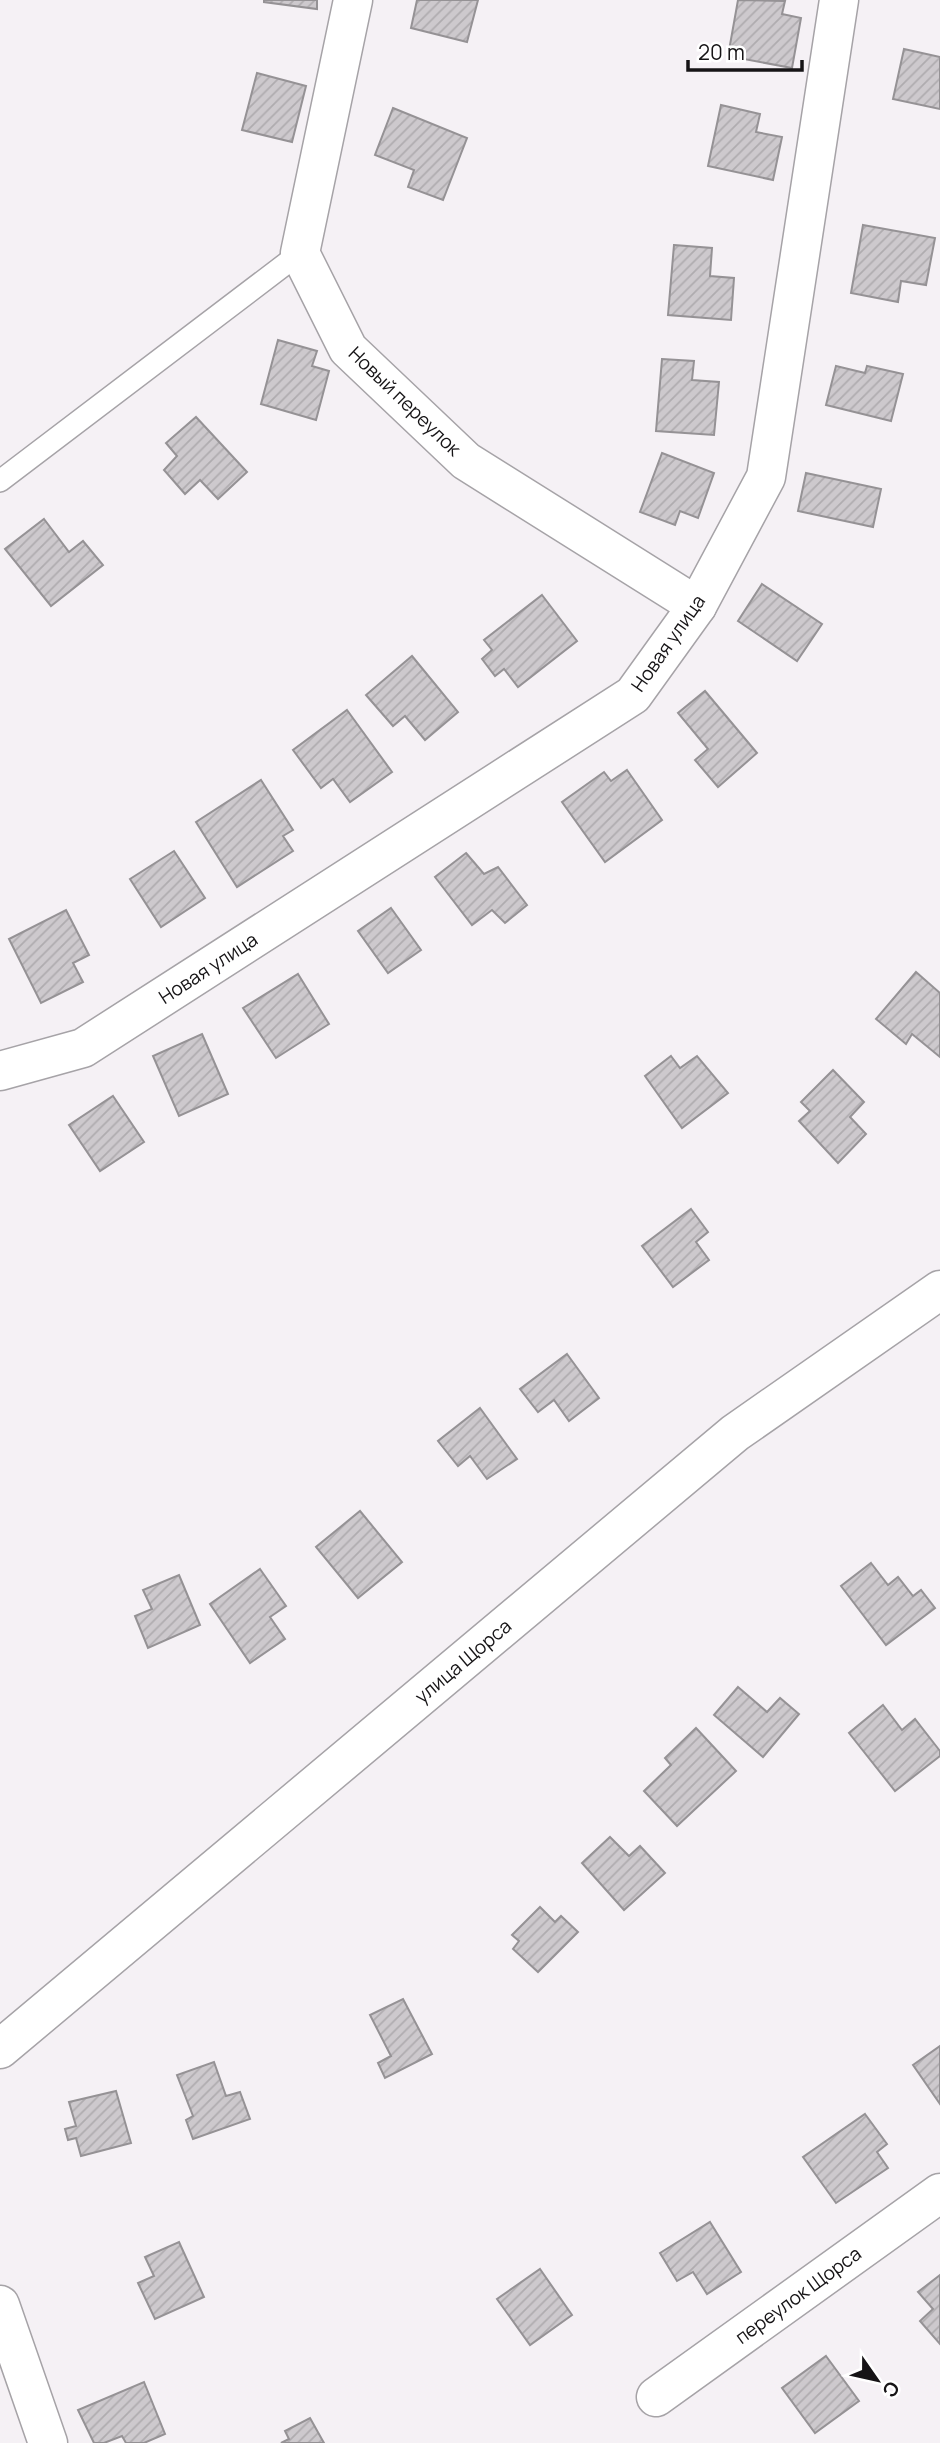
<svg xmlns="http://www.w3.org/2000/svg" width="940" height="2443" viewBox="0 0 940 2443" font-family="Manrope,sans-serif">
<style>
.building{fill:url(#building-hatch);stroke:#959295;stroke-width:2}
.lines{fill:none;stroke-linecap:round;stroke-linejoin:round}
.lane-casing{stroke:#a6a3a7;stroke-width:24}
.street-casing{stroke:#a6a3a7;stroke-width:41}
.lane{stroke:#fff;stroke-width:21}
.street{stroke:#fff;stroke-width:38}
.labels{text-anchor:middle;stroke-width:6;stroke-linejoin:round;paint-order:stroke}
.street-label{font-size:19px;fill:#161416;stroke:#fff}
</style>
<defs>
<pattern id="building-hatch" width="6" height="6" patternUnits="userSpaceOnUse" patternTransform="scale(1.75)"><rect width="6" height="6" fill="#cdc9cd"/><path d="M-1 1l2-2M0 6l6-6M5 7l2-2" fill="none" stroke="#afacaf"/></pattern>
</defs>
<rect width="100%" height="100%" fill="#f5f1f5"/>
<!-- building -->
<g class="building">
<path d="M264,0H317V9L264,2Z"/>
<path d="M417,0H478L467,42L411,28Z"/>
<path d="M738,0L785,1L782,14L801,18L792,68L728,56Z"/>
<path d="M904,49L940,57V109L893,99Z"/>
<path d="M257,73L306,86L292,142L242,130Z"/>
<path d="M721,105L760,114L756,132L782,137L773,180L708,166Z"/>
<path d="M393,108L467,138L443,200L408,187L414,170L375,155Z"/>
<path d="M863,225L935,238L926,285L901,281L898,302L851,293Z"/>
<path d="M674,245L712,248L710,276L734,278L731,320L668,315Z"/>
<path d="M278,340L317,351L312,366L329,371L316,420L261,404Z"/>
<path d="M662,359L694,361L692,380L719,382L714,435L656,431Z"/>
<path d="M836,366L865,373L867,366L903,374L891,421L826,405Z"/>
<path d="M196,417L247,472L218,499L200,480L185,494L164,470L177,456L166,443Z"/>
<path d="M662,453L714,473L698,518L680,511L675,525L640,512Z"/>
<path d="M806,473L881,489L873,527L798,511Z"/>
<path d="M44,519L69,552L83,541L103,565L51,606L5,549Z"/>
<path d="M762,584L822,624L797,661L738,621Z"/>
<path d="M542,595L577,641L518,687L504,669L495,676L482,659L492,650L484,640Z"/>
<path d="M412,656L458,712L425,740L405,716L393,726L366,695Z"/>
<path d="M705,691L757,753L718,787L695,760L708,749L678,713Z"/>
<path d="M347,710L392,772L350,802L333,779L321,788L293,750Z"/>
<path d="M627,770L662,820L605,862L562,802L604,772L611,781Z"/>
<path d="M261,780L293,830L283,836L293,851L237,887L196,822Z"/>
<path d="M174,851L205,898L161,927L130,879Z"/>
<path d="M466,853L484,874L498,867L527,905L505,923L492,910L472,925L435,877Z"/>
<path d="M391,908L421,950L388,973L358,931Z"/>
<path d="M66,910L89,955L73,963L83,982L41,1003L9,939Z"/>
<path d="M916,972L940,993V1057L912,1034L906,1044L876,1019Z"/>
<path d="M298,974L329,1024L276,1058L243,1008Z"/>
<path d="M202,1034L228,1094L179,1116L153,1056Z"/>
<path d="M671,1056L680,1068L697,1056L728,1093L682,1128L645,1076Z"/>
<path d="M833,1070L864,1102L850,1117L866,1134L838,1163L799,1121L810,1111L801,1102Z"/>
<path d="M113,1096L144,1142L100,1171L69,1125Z"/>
<path d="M691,1209L708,1232L696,1242L709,1260L673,1287L642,1246Z"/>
<path d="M567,1354L599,1398L569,1421L554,1400L538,1412L520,1389Z"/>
<path d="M480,1408L517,1459L487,1479L470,1456L458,1466L438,1441Z"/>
<path d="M360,1511L402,1562L358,1598L316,1547Z"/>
<path d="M871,1563L888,1585L898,1577L913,1596L921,1590L935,1608L886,1645L841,1586Z"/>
<path d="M260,1569L286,1606L270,1617L285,1639L250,1663L210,1604Z"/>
<path d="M179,1575L200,1625L148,1648L135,1616L152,1609L143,1590Z"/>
<path d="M738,1687L767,1712L780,1698L799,1714L763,1757L714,1715Z"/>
<path d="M883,1705L902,1730L915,1719L940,1751V1756L895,1791L849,1733Z"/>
<path d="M696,1728L736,1771L677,1826L644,1791L671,1765L665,1758Z"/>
<path d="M610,1837L629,1856L640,1846L665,1873L624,1910L582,1863Z"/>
<path d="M540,1907L555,1922L561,1916L578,1932L538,1972L513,1949L519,1941L512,1935Z"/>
<path d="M403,1999L432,2054L385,2078L378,2063L391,2056L370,2015Z"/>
<path d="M940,2046V2104L913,2065Z"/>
<path d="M214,2062L226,2096L240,2092L250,2119L193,2139L186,2120L193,2116L177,2075Z"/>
<path d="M116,2091L131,2143L81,2156L76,2138L68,2140L65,2129L76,2126L69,2102Z"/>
<path d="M865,2114L887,2144L877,2152L888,2168L836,2203L803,2157Z"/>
<path d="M710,2222L741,2272L707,2294L693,2272L677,2281L660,2253Z"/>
<path d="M179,2242L204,2297L155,2319L138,2283L154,2276L145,2257Z"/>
<path d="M540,2269L572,2315L530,2345L497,2299Z"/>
<path d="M940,2275V2344L920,2321L933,2309L918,2292Z"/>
<path d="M826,2356L859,2401L815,2433L782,2388Z"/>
<path d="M144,2382L165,2434L144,2443H126L122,2436L104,2443H94L78,2410Z"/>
<path d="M310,2418L324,2443H281L289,2439L285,2431Z"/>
</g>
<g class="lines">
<!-- lane casing -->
<g class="lane-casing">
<path id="lane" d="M0,481L300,253"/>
</g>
<!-- street casing -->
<g class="street-casing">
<g id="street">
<path d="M353,0L300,253L348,349L466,461L697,606"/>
<path d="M0,1071L83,1048L633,695L697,606L766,477L839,0"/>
<path d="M0,2049L735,1433L940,1290"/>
<path d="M0,2305L48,2443"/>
<path d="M656,2397L940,2193"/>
</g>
</g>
<!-- lane -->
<use href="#lane" class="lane"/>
<!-- street -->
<use href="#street" class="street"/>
</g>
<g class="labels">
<!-- street labels -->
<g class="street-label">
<text transform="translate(405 401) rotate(44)" y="7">Новый переулок</text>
<text transform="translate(668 643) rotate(-55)" y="7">Новая улица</text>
<text transform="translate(208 968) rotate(-33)" y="7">Новая улица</text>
<text transform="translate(463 1661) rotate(-40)" y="7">улица Щорса</text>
<text transform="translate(798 2295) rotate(-36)" y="7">переулок Щорса</text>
</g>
</g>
<!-- north arrow -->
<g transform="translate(877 2380) rotate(124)" stroke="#ffffff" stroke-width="5" paint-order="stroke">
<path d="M0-5L12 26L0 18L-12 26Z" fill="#161416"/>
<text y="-10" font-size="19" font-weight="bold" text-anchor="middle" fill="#161416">С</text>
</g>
<!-- scale -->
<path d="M688 60v10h114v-10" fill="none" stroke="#161416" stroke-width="3.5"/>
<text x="698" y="60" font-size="21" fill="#161416" stroke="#ffffff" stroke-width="5" paint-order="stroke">20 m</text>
</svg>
